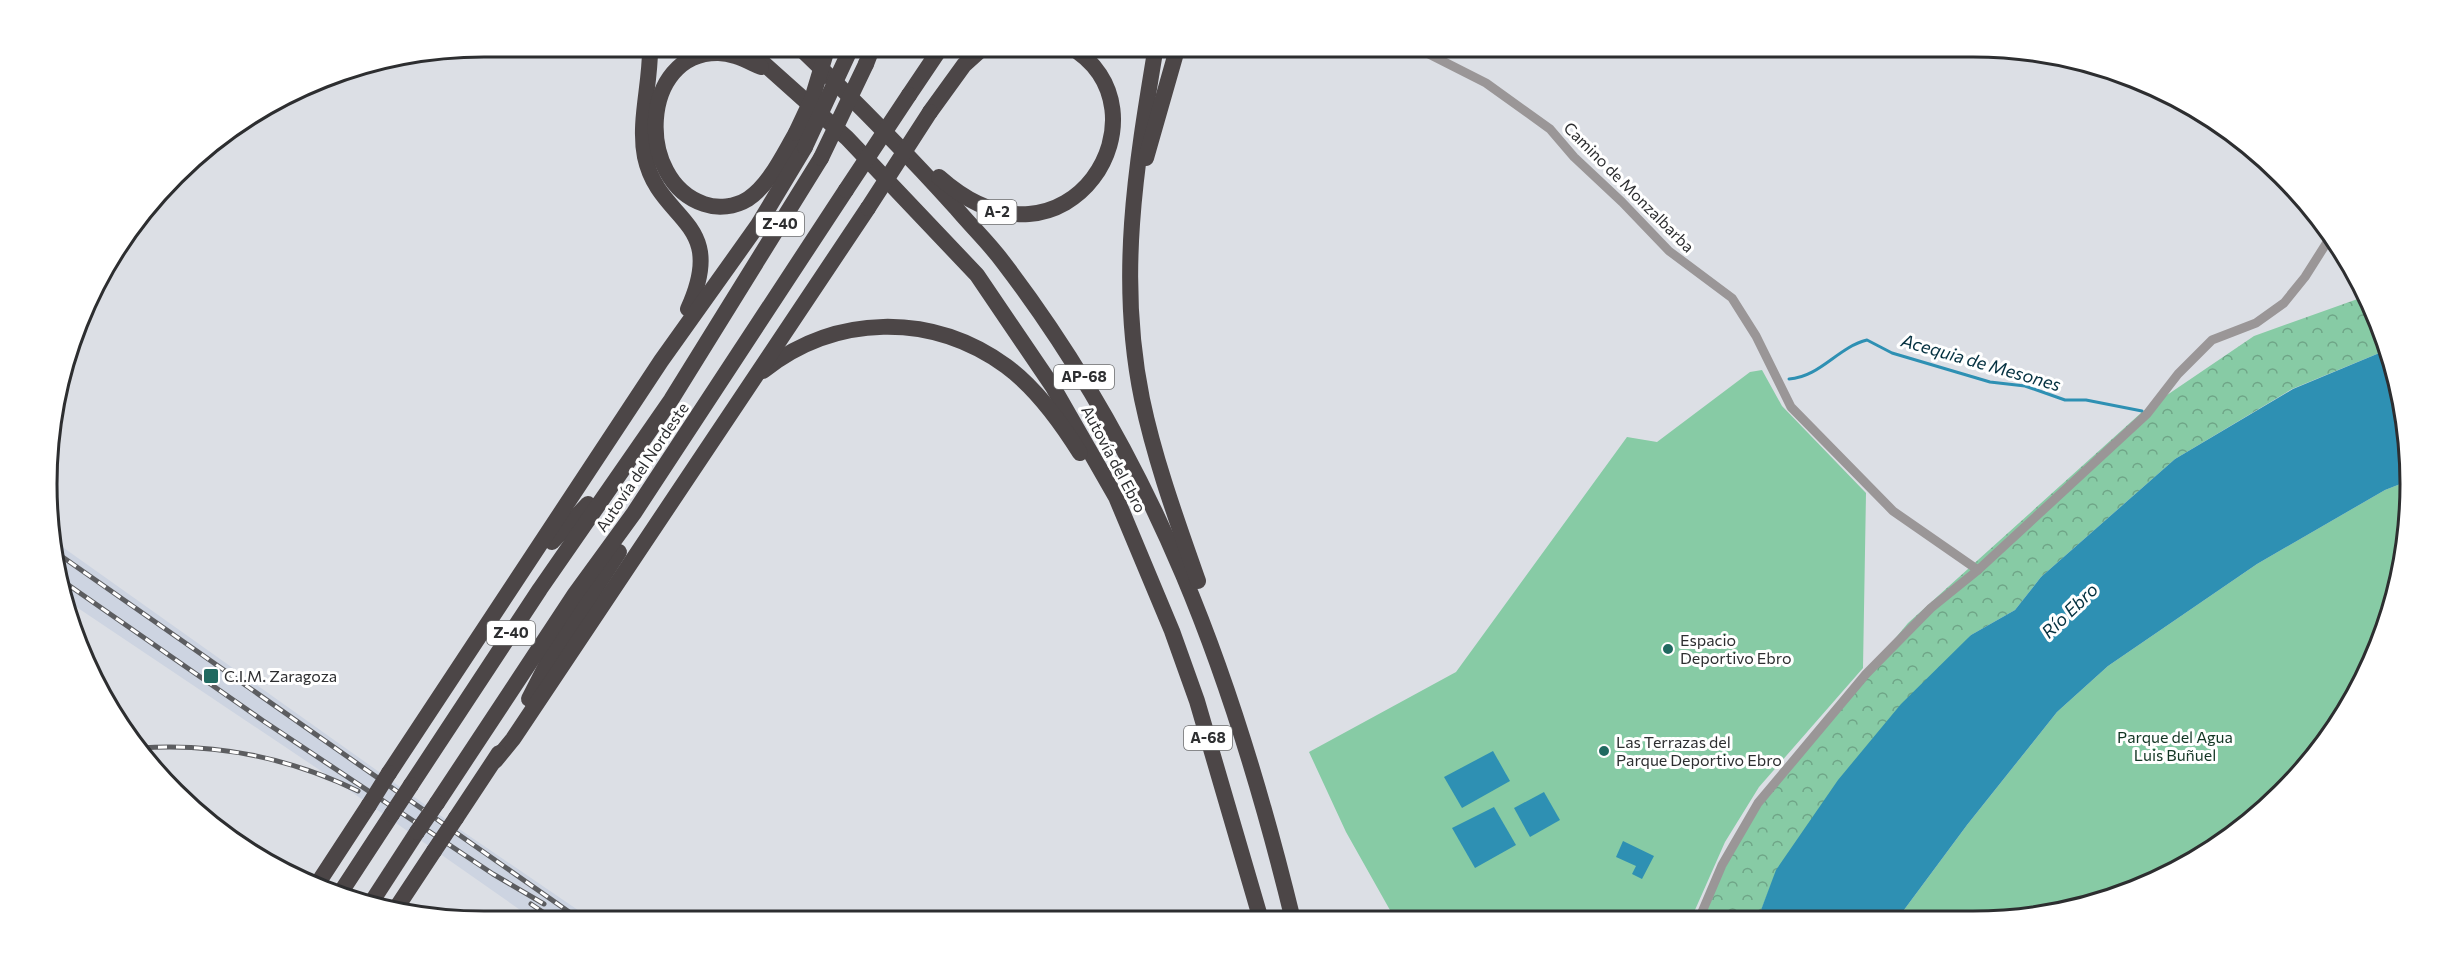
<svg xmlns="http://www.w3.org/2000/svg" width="2457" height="968" viewBox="0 0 2457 968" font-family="Commissioner,sans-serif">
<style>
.built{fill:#cdd4e1}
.forest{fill:url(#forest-crowns)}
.green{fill:#87cba5}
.water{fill:#2e90b3}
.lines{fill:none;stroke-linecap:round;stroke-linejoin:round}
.stream{stroke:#2e90b3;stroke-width:3}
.minor{stroke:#9a9697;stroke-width:9}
.motorway{stroke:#4c4647;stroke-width:16}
.rail-casing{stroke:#5c5d60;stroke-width:5}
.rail{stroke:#fff;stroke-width:3;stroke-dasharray:9;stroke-linecap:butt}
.motorway-bridge{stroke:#4c4647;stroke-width:16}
.poi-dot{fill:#206960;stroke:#fff;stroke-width:2}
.labels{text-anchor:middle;stroke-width:6;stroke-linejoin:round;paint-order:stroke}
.shield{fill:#fff;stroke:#6c6d6e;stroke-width:1.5}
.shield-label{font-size:15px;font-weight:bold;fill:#2d2e30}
.street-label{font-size:16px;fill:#2d2e30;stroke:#fff}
.poi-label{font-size:16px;fill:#2d2e30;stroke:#fff;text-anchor:start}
.park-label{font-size:16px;fill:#113523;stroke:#fff}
.water-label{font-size:18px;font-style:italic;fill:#043140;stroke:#fff}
.rim{fill:none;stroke:#2d2e30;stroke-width:3}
</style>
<defs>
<pattern id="forest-crowns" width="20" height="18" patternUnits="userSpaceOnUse" patternTransform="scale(1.5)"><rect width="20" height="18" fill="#87cba5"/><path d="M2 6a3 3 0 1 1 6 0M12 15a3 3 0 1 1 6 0" fill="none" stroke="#6fa587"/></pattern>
</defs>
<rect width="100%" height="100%" fill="#dcdfe5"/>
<!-- built -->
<path class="built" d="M54,541L465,833L594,921H536L333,779L63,598L55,570Z"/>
<!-- forest -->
<path class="forest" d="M2366,296L2389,349L2292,389L2175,459L2041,577L2015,610L1971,635L1777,870L1758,918L1699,919L1758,803L1908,623L2142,412L2254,336Z"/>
<!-- green -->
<g class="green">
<path d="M1762,370L1782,406L1866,493L1863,668L1759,787L1725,842L1691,919H1395L1346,832L1309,752L1456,672L1627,437L1657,442L1750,372Z"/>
<path d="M2408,481L2410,513L2395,598L2352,703L2262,813L2166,877L2030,918H1898L1967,825L2057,712L2108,666L2257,564L2385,490Z"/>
</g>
<!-- water -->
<g class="water">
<path d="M2389,349L2407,427L2408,481L2385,490L2257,564L2108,666L2057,712L1967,825L1898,918H1758L1776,870L1838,780L1901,704L1971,635L2015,610L2041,577L2175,459L2293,389Z"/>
<path d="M1493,751L1510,781L1462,808L1444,777Z"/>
<path d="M1544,792L1560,820L1530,837L1514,808Z"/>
<path d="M1494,807L1516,845L1475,868L1452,828Z"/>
<path d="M1623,841L1654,856L1642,879L1632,874L1636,866L1616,857Z"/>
</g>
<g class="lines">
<!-- stream -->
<path class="stream" d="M1789,379C1820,377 1838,347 1867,340L1892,353L1990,382L2025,386L2065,400H2086L2142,411"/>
<!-- minor -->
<g class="minor">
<path d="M1413,46L1486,83L1550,129L1574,157L1622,202L1669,251L1732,298L1756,336L1791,407L1893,511L1978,570"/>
<path d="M1699,919L1722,865L1758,803L1866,674L1931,608L1978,570L2147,414L2178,374L2212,340L2256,323L2284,303L2305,277L2331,236"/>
</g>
<!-- motorway -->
<g class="motorway">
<path d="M650,46C651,83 638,121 645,157C659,223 729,219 688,309"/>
<path d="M744,46L847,138L977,275L1053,387L1116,497L1172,631L1197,701L1261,920"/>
<path d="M798,46C853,99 905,151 956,208C971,226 989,243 1003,262C1156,462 1234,678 1293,920"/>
<path d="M1156,46C1136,166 1117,278 1142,399C1155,461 1177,521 1198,581"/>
<path d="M866,64L873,46"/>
<path d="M761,67C747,61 733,53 718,53C640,52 635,181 704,204C718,209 735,207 748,199C770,184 783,155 796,133"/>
<path d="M909,95L942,46"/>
<path d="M930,112L964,65L985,46"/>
<path d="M1146,158L1178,46"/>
<path d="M939,177C1068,292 1177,109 1069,46"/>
<path d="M763,371C835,314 931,312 1006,366C1036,388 1060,421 1080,453"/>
<path d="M552,542L588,504"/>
<path d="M529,699L549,660L619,552"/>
<path d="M495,761L513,739L868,208"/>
<path d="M389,773L661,361L758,225L805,147"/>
<path d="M411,785L540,589L671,400L821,158"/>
<path d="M437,803L575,594L634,513L846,190"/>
<path d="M456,818L499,753"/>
<path d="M316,886L369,805"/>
<path d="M339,895L392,814"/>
<path d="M369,906L417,832"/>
<path d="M395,910L434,851"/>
</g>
<!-- rail casing -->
<g class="rail-casing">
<g id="rail">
<path d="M54,551L582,921"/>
<path d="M57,577L262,720L493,874L544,904"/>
<path d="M140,748C216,743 290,758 358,791"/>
<path d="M531,904L556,921"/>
</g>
</g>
<!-- rail -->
<use href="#rail" class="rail"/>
<!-- motorway-bridge -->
<g class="motorway-bridge">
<path d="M796,133L812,99L828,46"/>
<path d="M805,147L851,48"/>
<path d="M821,158L866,64"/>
<path d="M846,190L909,95"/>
<path d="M868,208L930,112"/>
<path d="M369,805L389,773"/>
<path d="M392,814L411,785"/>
<path d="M417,832L437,803"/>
<path d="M434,851L456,818"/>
</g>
</g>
<!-- markers -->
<g class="poi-dot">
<circle cx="1668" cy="649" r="6"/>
<rect x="203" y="668" width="16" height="16" rx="3"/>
<circle cx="1604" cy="751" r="6"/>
</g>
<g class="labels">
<!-- shield labels -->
<g class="shield">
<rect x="977.5" y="200" width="39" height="24" rx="4.5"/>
<rect x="756" y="212" width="48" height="24" rx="4.5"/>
<rect x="1054" y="365" width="60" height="24" rx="4.5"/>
<rect x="487" y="621" width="48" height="24" rx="4.5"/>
<rect x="1184" y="726" width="48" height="24" rx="4.5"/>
</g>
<g class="shield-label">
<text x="997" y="217">A-2</text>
<text x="780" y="229">Z-40</text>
<text x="1084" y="382">AP-68</text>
<text x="511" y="638">Z-40</text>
<text x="1208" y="743">A-68</text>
</g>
<!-- street labels -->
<g class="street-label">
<text transform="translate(1629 187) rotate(45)" y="6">Camino de Monzalbarba</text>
<text transform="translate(1114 459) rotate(62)" y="6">Autovía del Ebro</text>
<text transform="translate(642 467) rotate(-56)" y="6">Autovía del Nordeste</text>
</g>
<!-- poi labels -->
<g class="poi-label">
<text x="1680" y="646">Espacio<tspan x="1680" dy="18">Deportivo Ebro</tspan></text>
<text x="224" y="682">C.I.M. Zaragoza</text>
<text x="1616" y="748">Las Terrazas del<tspan x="1616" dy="18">Parque Deportivo Ebro</tspan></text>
</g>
<!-- park labels -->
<g class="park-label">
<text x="2175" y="743">Parque del Agua<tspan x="2175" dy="18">Luis Buñuel</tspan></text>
</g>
<!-- water labels -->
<g class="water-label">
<text transform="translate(1981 363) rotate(16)" y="6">Acequia de Mesones</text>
<text transform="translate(2070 611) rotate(-44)" y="6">Río Ebro</text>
</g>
</g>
<!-- crop -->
<path d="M0 0H2457V968H0ZM484 57H1973A427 427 0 0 1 2400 484V484A427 427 0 0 1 1973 911H484A427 427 0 0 1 57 484V484A427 427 0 0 1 484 57Z" fill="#fff" fill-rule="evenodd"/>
<path class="rim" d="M484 57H1973A427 427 0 0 1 2400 484V484A427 427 0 0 1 1973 911H484A427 427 0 0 1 57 484V484A427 427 0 0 1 484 57Z"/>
</svg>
